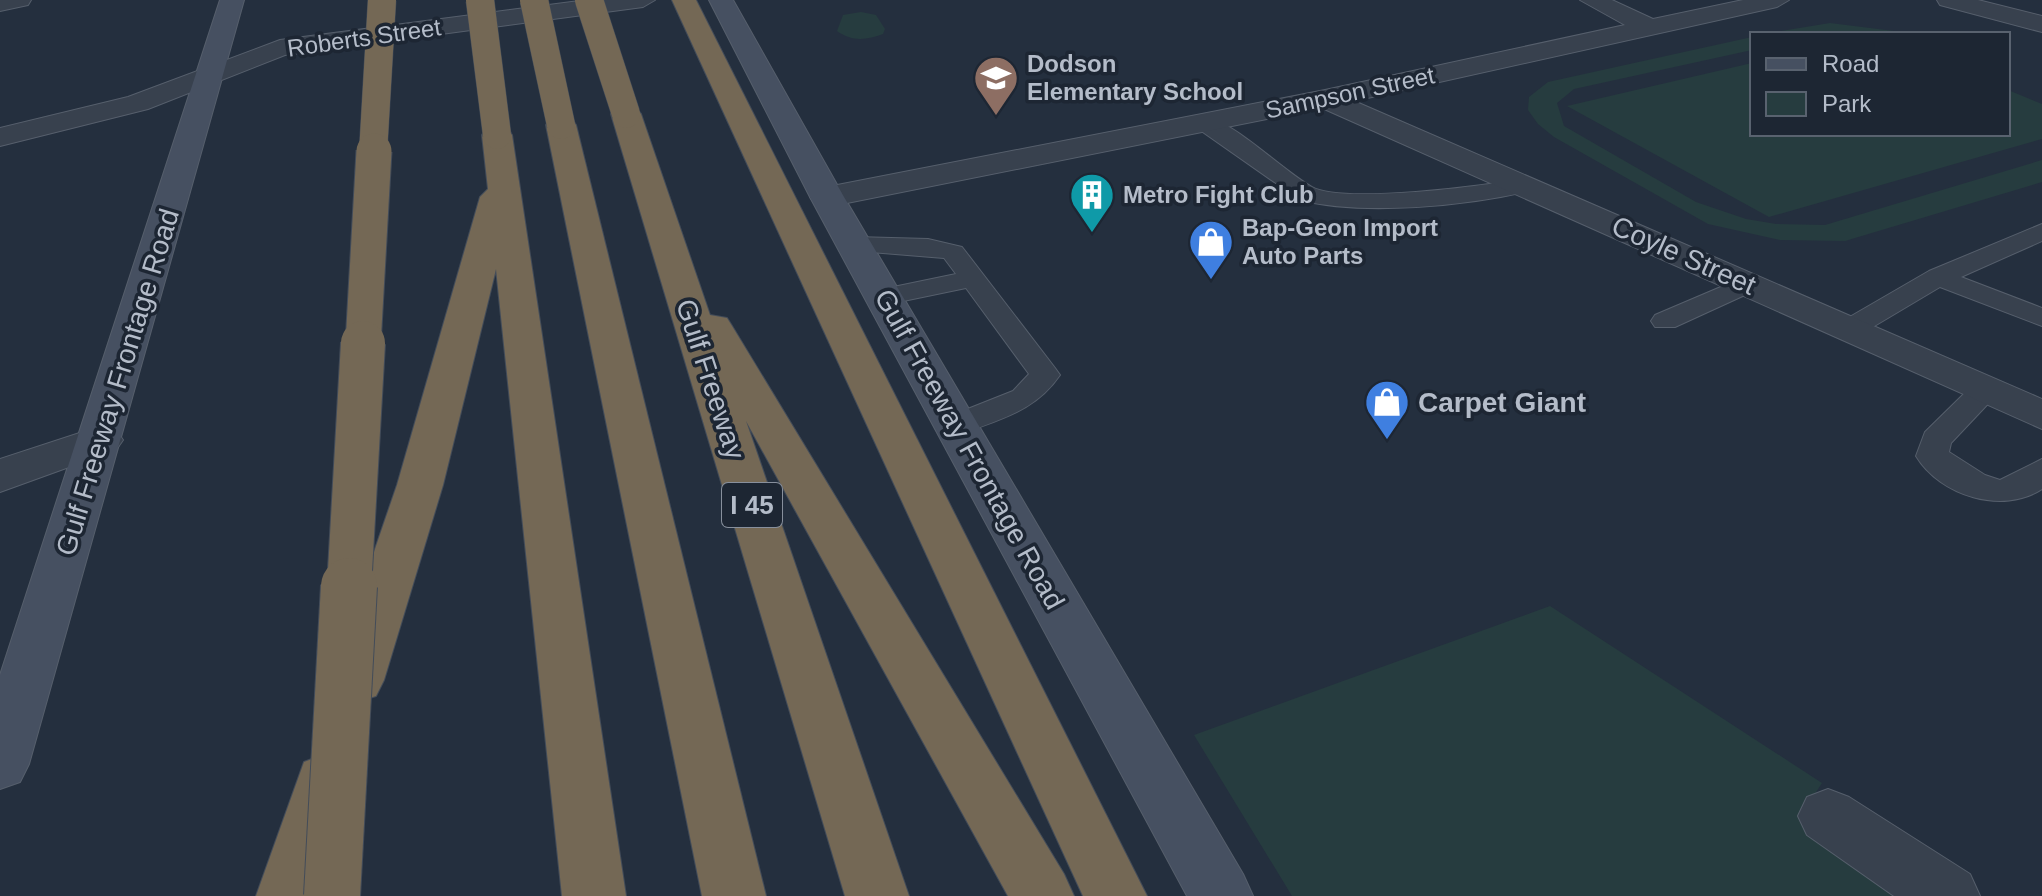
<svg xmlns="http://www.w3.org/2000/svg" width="2042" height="896" viewBox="0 0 2042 896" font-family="Arial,sans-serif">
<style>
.green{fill:#263c3f}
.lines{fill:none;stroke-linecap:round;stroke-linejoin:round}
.lane-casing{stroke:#565f6c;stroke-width:2}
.street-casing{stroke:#565f6c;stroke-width:2}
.secondary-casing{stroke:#565f6c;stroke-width:2}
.highway-casing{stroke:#434c59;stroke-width:2}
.lane{fill:#38414e;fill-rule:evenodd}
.street{fill:#38414e;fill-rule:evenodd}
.secondary{fill:#465061;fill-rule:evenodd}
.highway{fill:#746855;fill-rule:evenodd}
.highway-bridge-far3-casing{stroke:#434c59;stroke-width:29;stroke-linecap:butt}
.highway-bridge-far2-casing{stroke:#434c59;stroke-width:37;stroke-linecap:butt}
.highway-bridge-far1-casing{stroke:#434c59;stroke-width:46;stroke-linecap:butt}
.highway-bridge-casing{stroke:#434c59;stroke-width:58;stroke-linecap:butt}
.highway-bridge-far3{stroke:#746855;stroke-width:28}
.highway-bridge-far2{stroke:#746855;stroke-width:35}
.highway-bridge-far1{stroke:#746855;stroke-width:44}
.highway-bridge{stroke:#746855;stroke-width:56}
.labels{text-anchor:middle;stroke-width:7;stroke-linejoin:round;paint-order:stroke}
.far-street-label{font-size:24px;fill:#b4bcc9;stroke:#1d2633}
.far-poi-label{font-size:24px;font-weight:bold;fill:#b4bcc9;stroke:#1d2633;text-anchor:start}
.shield{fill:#1d2633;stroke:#878f9c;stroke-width:2}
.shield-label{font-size:26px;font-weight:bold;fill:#b4bcc9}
.street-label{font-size:28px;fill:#b4bcc9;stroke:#1d2633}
.poi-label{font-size:28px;font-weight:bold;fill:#b4bcc9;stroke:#1d2633;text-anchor:start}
</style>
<rect width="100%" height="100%" fill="#242f3e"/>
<!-- green -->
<g class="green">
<path d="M861,12L876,15L885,29L883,34C867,40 852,42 837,31L843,15Z"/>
<path d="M1830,23L1918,34H1763Z"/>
<path d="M1752,37V50L1574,89L1557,103L1564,126L1696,202L1746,219L1776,224L1825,225L2042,160V182L1845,241L1780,240L1708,224L1554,137L1538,124L1528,110L1529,97L1548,82Z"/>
<path d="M1752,63V134H2008V90L2042,104V139L1769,217L1567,106Z"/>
<path d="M1550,606L1822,783L1799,818L1916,896H1292L1194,735Z"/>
</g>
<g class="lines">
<!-- lane casing -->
<g class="lane-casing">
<g id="lane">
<path d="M1205,116C1237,124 1282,170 1312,187C1342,204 1488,186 1525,178L1537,185L1533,190C1469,206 1363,216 1300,200L1197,128L1194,123L1197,118Z"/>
<path d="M2042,224V241L1961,277L2042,308V326L1940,287L1861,334H1841L1837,328L1841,322L1929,271Z"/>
<path d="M855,237L928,239L962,247L1055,368L1060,375C1036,410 1005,417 967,432L956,435L945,432L940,425L945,418L1013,391L1029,374L966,288L884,305L874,303L870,297L874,291L956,274L944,258L846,250L842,245L846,240Z"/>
<path d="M1749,275L1758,277L1762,283L1758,289L1675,327H1655L1651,321L1655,315Z"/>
<path d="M1987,380L1998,382L2002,389L1951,443L1949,452L1985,475L2000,480L2042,459V489C2003,515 1940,496 1916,456L1925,432L1976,382Z"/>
</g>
</g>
<!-- street casing -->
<g class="street-casing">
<g id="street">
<path d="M0,0H31L28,5L0,11Z"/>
<path d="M587,0H655L643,7L285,55L148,109L0,146V128L128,97L280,40Z"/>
<path d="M1580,0H1612L1653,19L1743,0H1789L1777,7L1354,101L2042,399V429L1322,108L827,207L815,204L810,197L815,190L827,187L1325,90L1625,25Z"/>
<path d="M1937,0H1978L2042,16V32L1940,5Z"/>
<path d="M101,426L116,430L123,440L116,450L0,492V459Z"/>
<path d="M1828,789L1849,797L1970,874L1980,896H1894L1807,835L1798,816L1807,797Z"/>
</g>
</g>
<!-- secondary casing -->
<g class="secondary-casing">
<g id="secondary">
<path d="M220,0H244L29,764L20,782L0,789V675Z"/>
<path d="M709,0H733L844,197L1243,874L1253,896H1187L810,197Z"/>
</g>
</g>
<!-- highway casing -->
<g class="highway-casing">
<g id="highway">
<path d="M672,0H696L1147,896H1083Z"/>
<path d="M626,105L636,108L641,114L710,315L727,318L732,326L1064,874L1074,896H1008L746,421L909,896H845L611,114L616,108Z"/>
<path d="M561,116L572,119L576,125L766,896H702L546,125L550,119Z"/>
<path d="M497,126L508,129L512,135L626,896H562L496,269L443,485L384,680L376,696L357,702L338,696L330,680L397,485L480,197L488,189L482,135L486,129Z"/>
<path d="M325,754L346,762L354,780L320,896H256L304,762Z"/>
</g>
</g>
<!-- lane -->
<use href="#lane" class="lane"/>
<!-- street -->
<use href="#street" class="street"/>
<!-- secondary -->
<use href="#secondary" class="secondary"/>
<!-- highway -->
<use href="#highway" class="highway"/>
<!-- highway-bridge-far3 casing -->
<g class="highway-bridge-far3-casing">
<g id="highway-bridge-far3">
<path d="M480,0L497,135"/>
<path d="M534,0L561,125"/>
<path d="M589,0L626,114"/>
<path d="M373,153L382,0"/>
</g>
</g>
<!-- highway-bridge-far2 casing -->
<g class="highway-bridge-far2-casing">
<path id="highway-bridge-far2" d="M363,345L374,151"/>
</g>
<!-- highway-bridge-far1 casing -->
<g class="highway-bridge-far1-casing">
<path id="highway-bridge-far1" d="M349,588L363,343"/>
</g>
<!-- highway-bridge casing -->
<g class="highway-bridge-casing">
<path id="highway-bridge" d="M332,896L349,586"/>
</g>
<!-- highway-bridge-far3 -->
<use href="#highway-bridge-far3" class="highway-bridge-far3"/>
<!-- highway-bridge-far2 -->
<use href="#highway-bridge-far2" class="highway-bridge-far2"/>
<!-- highway-bridge-far1 -->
<use href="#highway-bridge-far1" class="highway-bridge-far1"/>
<!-- highway-bridge -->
<use href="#highway-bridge" class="highway-bridge"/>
</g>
<!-- icons -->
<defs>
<g id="school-pin" transform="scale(2.3)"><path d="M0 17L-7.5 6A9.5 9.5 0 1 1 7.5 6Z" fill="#8d6e63" stroke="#1d2633"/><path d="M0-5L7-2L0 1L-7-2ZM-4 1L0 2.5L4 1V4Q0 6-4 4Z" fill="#fff"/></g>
<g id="building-pin" transform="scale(2.3)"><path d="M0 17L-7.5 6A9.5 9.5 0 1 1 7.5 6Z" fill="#0f9aa8" stroke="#1d2633"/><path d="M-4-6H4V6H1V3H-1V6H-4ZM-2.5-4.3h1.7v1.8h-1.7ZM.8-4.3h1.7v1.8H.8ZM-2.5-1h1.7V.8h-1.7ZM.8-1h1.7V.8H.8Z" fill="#fff"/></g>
<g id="shop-pin" transform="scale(2.3)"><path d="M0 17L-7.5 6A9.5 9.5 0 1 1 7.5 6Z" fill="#3f7fe0" stroke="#1d2633"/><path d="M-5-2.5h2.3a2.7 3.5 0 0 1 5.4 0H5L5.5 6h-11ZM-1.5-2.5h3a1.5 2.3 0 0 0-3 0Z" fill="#fff"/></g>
</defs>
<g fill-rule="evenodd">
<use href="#school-pin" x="996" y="78"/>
<use href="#building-pin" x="1092" y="195"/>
<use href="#shop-pin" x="1211" y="242"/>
<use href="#shop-pin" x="1387" y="402"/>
</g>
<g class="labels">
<!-- far-street labels -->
<g class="far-street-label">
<text transform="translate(364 38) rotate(-8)" y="8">Roberts Street</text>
<text transform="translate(1350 93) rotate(-12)" y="8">Sampson Street</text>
</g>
<!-- far-poi labels -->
<g class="far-poi-label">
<text x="1027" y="72">Dodson<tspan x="1027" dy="28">Elementary School</tspan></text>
<text x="1123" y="203">Metro Fight Club</text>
<text x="1242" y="236">Bap-Geon Import<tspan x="1242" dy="28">Auto Parts</tspan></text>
</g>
<!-- shield labels -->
<rect class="shield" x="722" y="483" width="60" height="44" rx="6"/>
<g class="shield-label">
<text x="752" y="514">I 45</text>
</g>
<!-- street labels -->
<g class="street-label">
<text transform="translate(1684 255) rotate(24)" y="10">Coyle Street</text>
<text transform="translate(711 379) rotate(72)" y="10">Gulf Freeway</text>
<text transform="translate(117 382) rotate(-73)" y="10">Gulf Freeway Frontage Road</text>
<text transform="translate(970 449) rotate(61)" y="10">Gulf Freeway Frontage Road</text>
</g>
<!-- poi labels -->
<g class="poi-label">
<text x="1418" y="412">Carpet Giant</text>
</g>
</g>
<!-- legend -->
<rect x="1750" y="32" width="260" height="104" fill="#1d2633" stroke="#59626f" stroke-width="2"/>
<rect x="1766" y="58" width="40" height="12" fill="#465061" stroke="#59626f" stroke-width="2"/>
<text x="1822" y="72" font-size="24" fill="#b4bcc9">Road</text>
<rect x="1766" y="92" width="40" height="24" fill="#263c3f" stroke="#59626f" stroke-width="2"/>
<text x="1822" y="112" font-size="24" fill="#b4bcc9">Park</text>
</svg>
